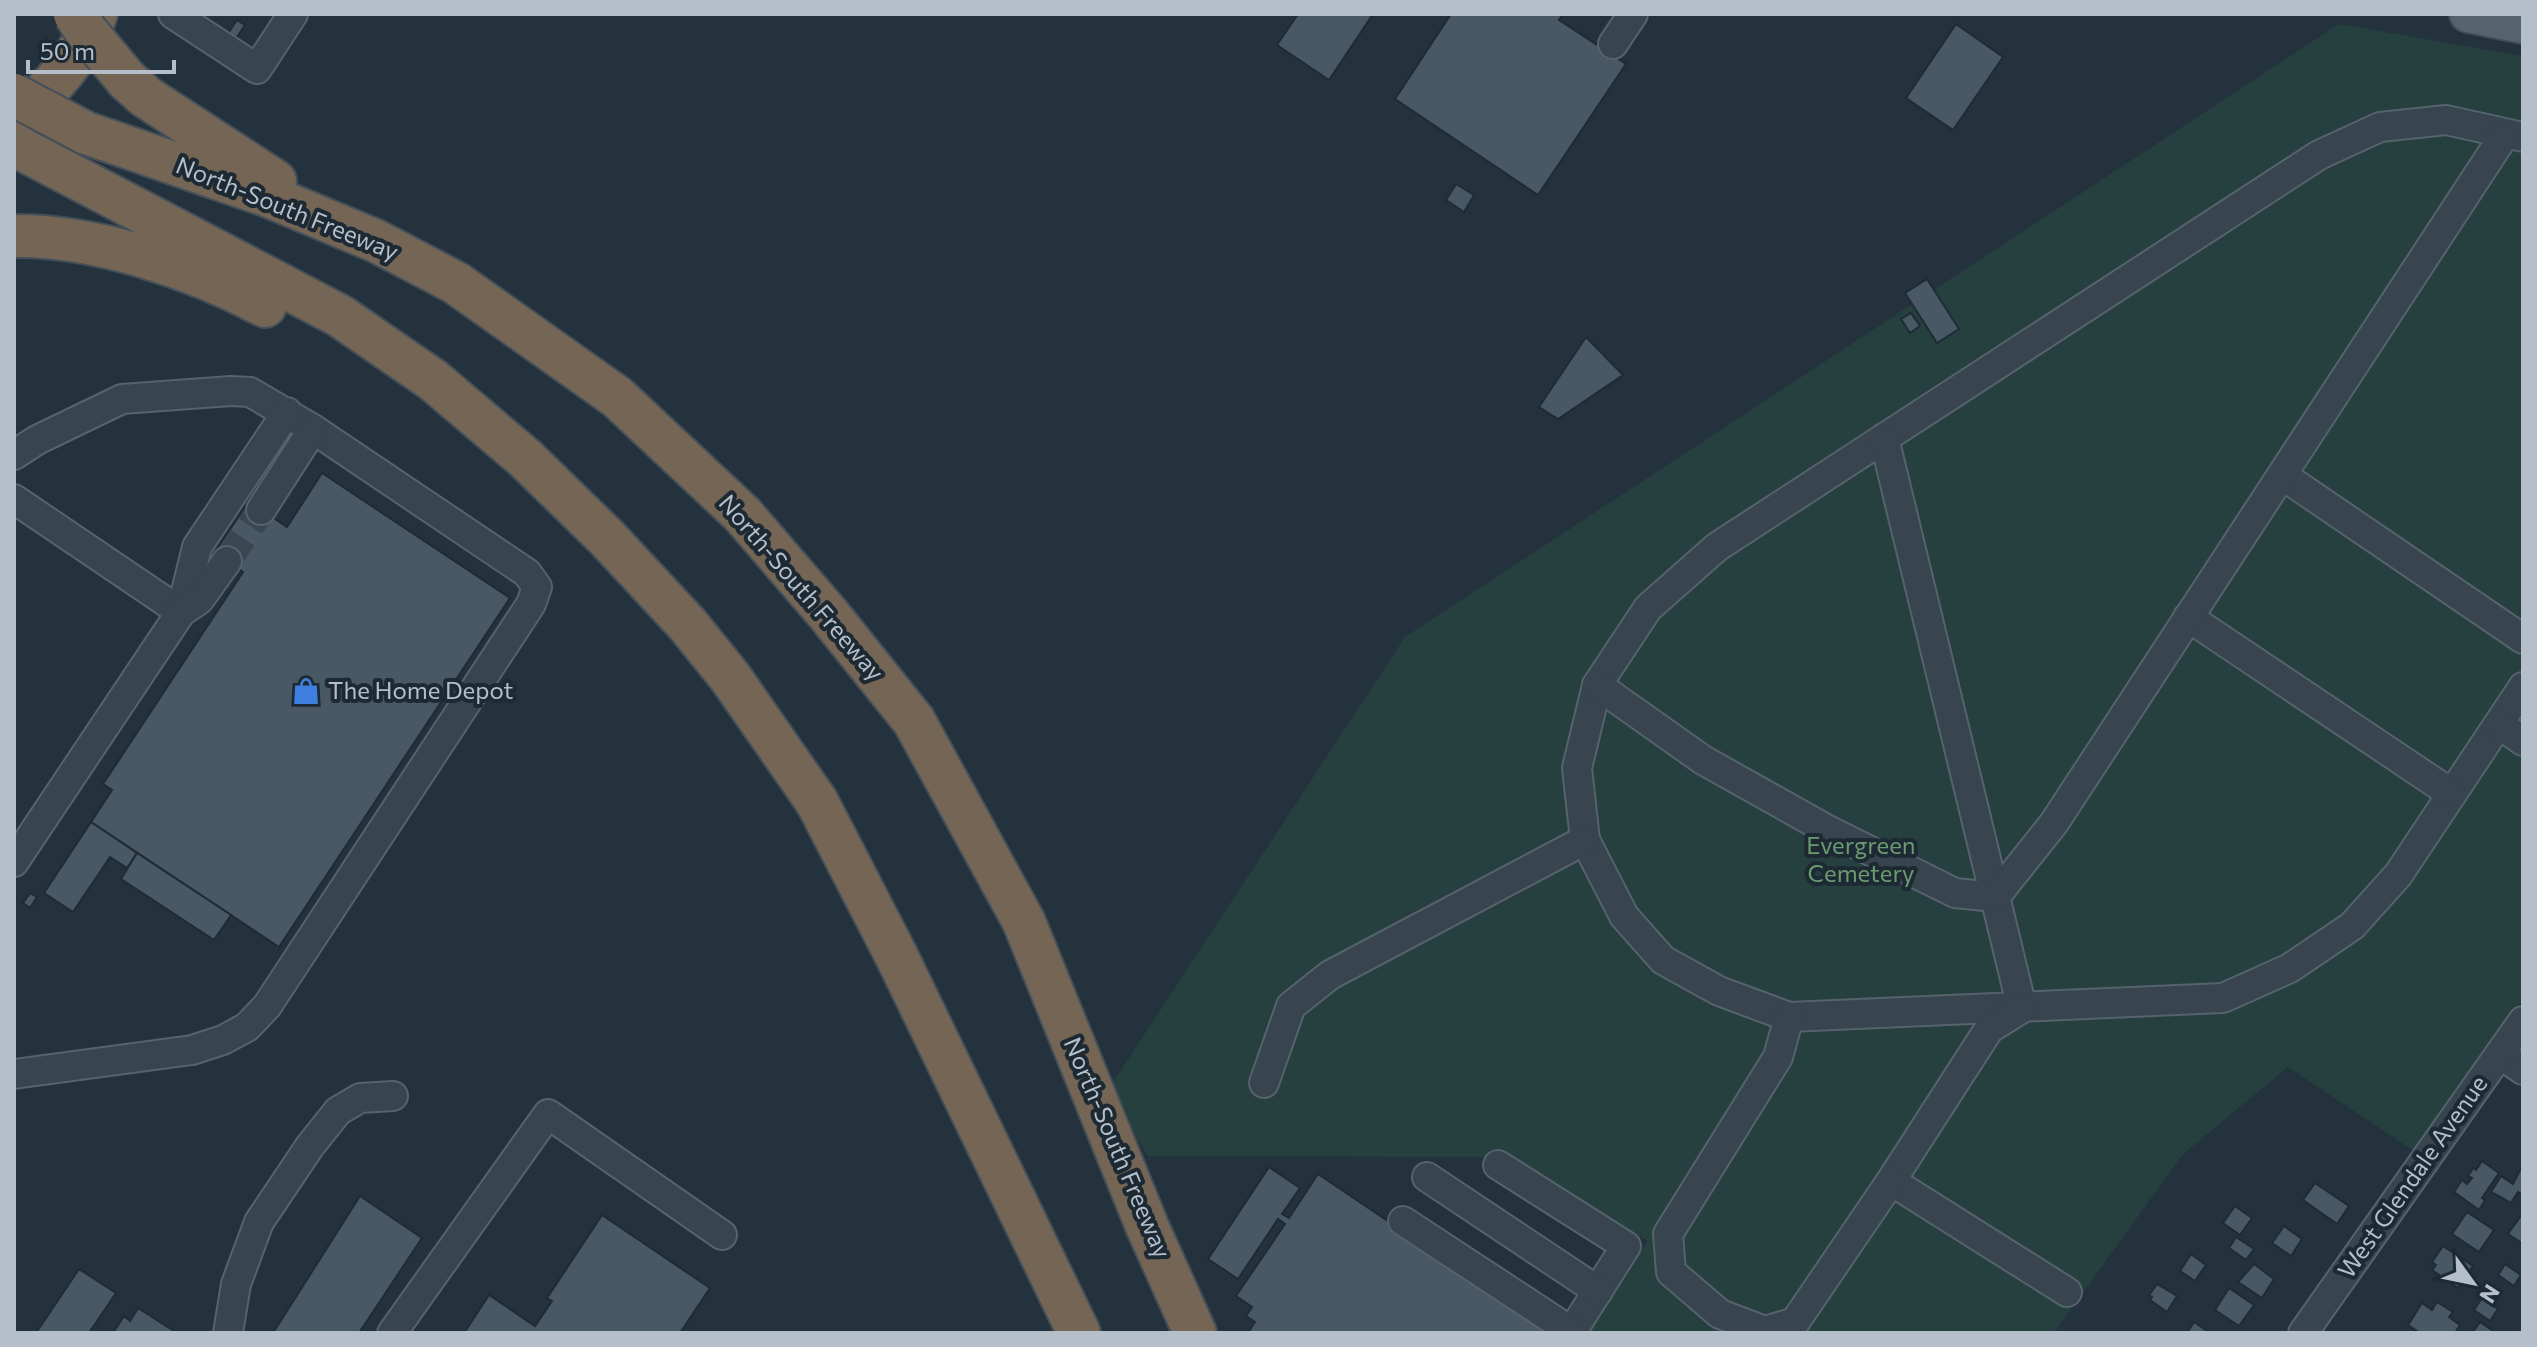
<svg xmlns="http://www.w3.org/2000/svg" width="2537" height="1347" viewBox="0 0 2537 1347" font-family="Commissioner,sans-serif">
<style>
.green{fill:#263f3f}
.building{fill:#485864;stroke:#1f2b35;stroke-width:2}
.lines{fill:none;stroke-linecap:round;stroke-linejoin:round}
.minor-tunnel{stroke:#3a4753;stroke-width:28;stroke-dasharray:28 14;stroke-linecap:butt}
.minor-casing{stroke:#56626c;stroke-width:32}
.major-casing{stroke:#414d57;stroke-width:40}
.highway-casing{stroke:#434f59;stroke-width:46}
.minor{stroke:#38444e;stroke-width:28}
.major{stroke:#56636e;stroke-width:36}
.highway{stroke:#746555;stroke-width:42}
.highway-bridge-casing{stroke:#434f59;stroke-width:46;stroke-linecap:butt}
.highway-bridge{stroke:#746555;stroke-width:42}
.labels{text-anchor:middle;stroke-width:8;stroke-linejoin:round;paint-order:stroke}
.street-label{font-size:24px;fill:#b4bfc9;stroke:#1d2933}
.poi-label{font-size:24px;fill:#b4bfc9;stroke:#1d2933;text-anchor:start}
.park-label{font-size:24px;fill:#6c9a71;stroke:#1d2933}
</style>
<rect width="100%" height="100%" fill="#24323e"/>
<!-- green -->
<path class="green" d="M2339,24L2523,56V999L2417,1153L2288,1067L2183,1154L2054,1333H1587L1647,1241L1515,1157L1148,1156L1108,1090L1405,637Z"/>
<!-- building -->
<g class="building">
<path d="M1298,14H1373L1329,80L1277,45Z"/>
<path d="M1451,14H1563L1559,20L1626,64L1538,195L1395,99Z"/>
<path d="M237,20L245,25L235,40L227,35Z"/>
<path d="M1956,24L2003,57L1953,130L1906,98Z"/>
<path d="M1456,184L1474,195L1464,212L1446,200Z"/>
<path d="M1927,279L1959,329L1937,343L1905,293Z"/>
<path d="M1911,313L1920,326L1910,333L1901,319Z"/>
<path d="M1586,337L1623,375L1558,419L1539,407Z"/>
<path d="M322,473L510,598L279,947L91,822L112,790L103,784L243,572L214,553L249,501L287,527Z"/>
<path d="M91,822L137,853L127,868L110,857L73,912L44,893Z"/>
<path d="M137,853L231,915L214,940L121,879Z"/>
<path d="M30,893L37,897L30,908L23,903Z"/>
<path d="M2482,1161L2499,1173L2482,1198L2485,1200L2479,1210L2454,1192L2462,1180L2467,1184L2472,1178L2468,1176L2473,1168L2476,1170Z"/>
<path d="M2523,1164L2522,1195L2518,1192L2511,1203L2491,1192L2501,1176L2513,1184Z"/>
<path d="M1269,1167L1300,1188L1282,1214L1289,1218L1318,1174L1554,1333H1253L1249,1331L1255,1322L1246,1316L1252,1307L1236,1296L1285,1224L1278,1219L1238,1279L1208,1259Z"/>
<path d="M2315,1183L2349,1206L2337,1224L2303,1200Z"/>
<path d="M360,1196L422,1238L359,1333H273Z"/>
<path d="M2235,1206L2252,1218L2240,1235L2223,1223Z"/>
<path d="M2467,1212L2494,1230L2479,1252L2452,1234Z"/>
<path d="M2522,1214L2523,1215V1244L2508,1234Z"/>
<path d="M602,1215L710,1288L680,1333H464L489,1295L535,1326L552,1301L547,1298Z"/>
<path d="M2284,1226L2302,1239L2291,1256L2272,1243Z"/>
<path d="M2236,1237L2254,1249L2246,1260L2229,1248Z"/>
<path d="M2443,1246L2473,1266L2458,1288L2432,1270L2436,1265L2432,1262Z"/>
<path d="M2191,1254L2206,1265L2195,1281L2180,1271Z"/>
<path d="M2254,1264L2274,1279L2262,1298L2238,1282Z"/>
<path d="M2505,1264L2521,1275L2514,1286L2498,1275Z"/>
<path d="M79,1269L116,1293L89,1333H36Z"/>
<path d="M2157,1284L2177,1296L2167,1312L2150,1300L2152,1297L2149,1295Z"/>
<path d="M2229,1288L2254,1305L2239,1326L2215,1310Z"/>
<path d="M2482,1298L2498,1309L2490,1321L2474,1310Z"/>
<path d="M2437,1302L2453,1312L2449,1317L2460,1325L2455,1333H2420L2408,1325L2422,1303L2432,1310Z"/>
<path d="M138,1308L177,1333H113L124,1316L130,1321Z"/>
<path d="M2194,1322L2210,1333H2187Z"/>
<path d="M2480,1322L2496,1333H2472Z"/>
</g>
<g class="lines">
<!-- minor-tunnel -->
<path class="minor-tunnel" d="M227,561L261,510"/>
<!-- minor casing -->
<g class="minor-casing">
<g id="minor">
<path d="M173,14L257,69L293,14"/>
<path d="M1613,44L1633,14"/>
<path d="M2523,137L2446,120L2380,127L2319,155L1717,547L1648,608L1597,685L1577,768L1585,840L1624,916L1663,960L1719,991L1789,1017L2223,998L2290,968L2352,926L2398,875L2523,687"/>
<path d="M1884,438L2022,1008"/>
<path d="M14,455L37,440L122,399L231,391L250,392L313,429L527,573L537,587L531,604L267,1006L247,1027L223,1040L192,1050L14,1074"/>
<path d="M2282,475L2523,639"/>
<path d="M14,499L181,612L197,547L287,412"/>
<path d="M261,510L313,429"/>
<path d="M2188,617L2452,794"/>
<path d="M1597,685L1703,760L1826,829L1955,893L1995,897L2054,823L2505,134"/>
<path d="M2499,724L2523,741"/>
<path d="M14,862L181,612L199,600L227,561"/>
<path d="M2021,1009L1989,1029L1891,1181L2067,1292"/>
<path d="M1789,1017L1778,1057L1668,1234L1671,1272L1720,1314L1765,1331L1795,1322L1891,1181"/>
<path d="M2500,1054L2523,1070"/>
<path d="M1264,1083L1291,1006L1330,975L1585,840"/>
<path d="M1498,1165L1626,1246L1571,1333"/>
<path d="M1427,1177L1598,1291"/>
<path d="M1403,1221L1572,1332"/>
<path d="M228,1333L236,1284L259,1222L310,1146L338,1111L360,1098L393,1096"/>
<path d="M392,1333L548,1114L722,1235"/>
<path d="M2303,1333L2523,1021"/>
</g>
</g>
<!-- major casing -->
<g class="major-casing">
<path id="major" d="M2468,14L2523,25"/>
</g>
<!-- highway casing -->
<g class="highway-casing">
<g id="highway">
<path d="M127,80L146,97L275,181"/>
<path d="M14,119C50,91 81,58 96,14"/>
<path d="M86,133L266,195L376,241L456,283L617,397L742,514L829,615L914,721L1024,922L1147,1226L1195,1333"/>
<path d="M14,145L340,316L433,380L526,459L608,539L688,625L730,677L817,802L897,957L1079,1333"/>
<path d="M14,236C95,235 194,268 265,306"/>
</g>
</g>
<!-- minor -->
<use href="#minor" class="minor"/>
<!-- major -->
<use href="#major" class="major"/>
<!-- highway -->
<use href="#highway" class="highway"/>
<!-- highway-bridge casing -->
<g class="highway-bridge-casing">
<g id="highway-bridge">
<path d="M75,14L86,31L127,80"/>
<path d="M14,95L86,133"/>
</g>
</g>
<!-- highway-bridge -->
<use href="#highway-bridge" class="highway-bridge"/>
</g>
<!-- icons -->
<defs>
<g id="shop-bare" transform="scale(2.16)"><path d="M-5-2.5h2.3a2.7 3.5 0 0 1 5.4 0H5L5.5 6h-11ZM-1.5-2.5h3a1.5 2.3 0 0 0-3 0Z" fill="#3f7fe0" stroke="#1d2933" stroke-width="2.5" paint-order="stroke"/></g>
</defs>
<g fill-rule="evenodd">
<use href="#shop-bare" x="306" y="691"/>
</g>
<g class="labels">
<!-- street labels -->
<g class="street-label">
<text transform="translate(287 209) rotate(22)" y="8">North-South Freeway</text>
<text transform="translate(801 588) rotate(49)" y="8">North-South Freeway</text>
<text transform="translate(1117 1148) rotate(67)" y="8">North-South Freeway</text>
<text transform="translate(2413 1177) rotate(-55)" y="8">West Glendale Avenue</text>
</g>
<!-- poi labels -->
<g class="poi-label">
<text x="328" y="699">The Home Depot</text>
</g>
<!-- park labels -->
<g class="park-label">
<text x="1861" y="854">Evergreen<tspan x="1861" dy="28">Cemetery</tspan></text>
</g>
</g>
<!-- border -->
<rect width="2537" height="1347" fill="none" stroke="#b4bfc9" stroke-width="32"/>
<!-- north arrow -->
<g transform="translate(2473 1283) rotate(123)" stroke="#1d2933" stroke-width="6" paint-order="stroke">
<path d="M0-6L14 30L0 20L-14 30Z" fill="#b4bfc9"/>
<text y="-12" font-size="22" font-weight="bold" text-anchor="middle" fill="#b4bfc9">N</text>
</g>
<!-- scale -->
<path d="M28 60v12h146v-12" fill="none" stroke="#b4bfc9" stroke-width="4"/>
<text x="40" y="60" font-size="24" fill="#b4bfc9" stroke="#1d2933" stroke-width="6" paint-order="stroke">50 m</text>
</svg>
